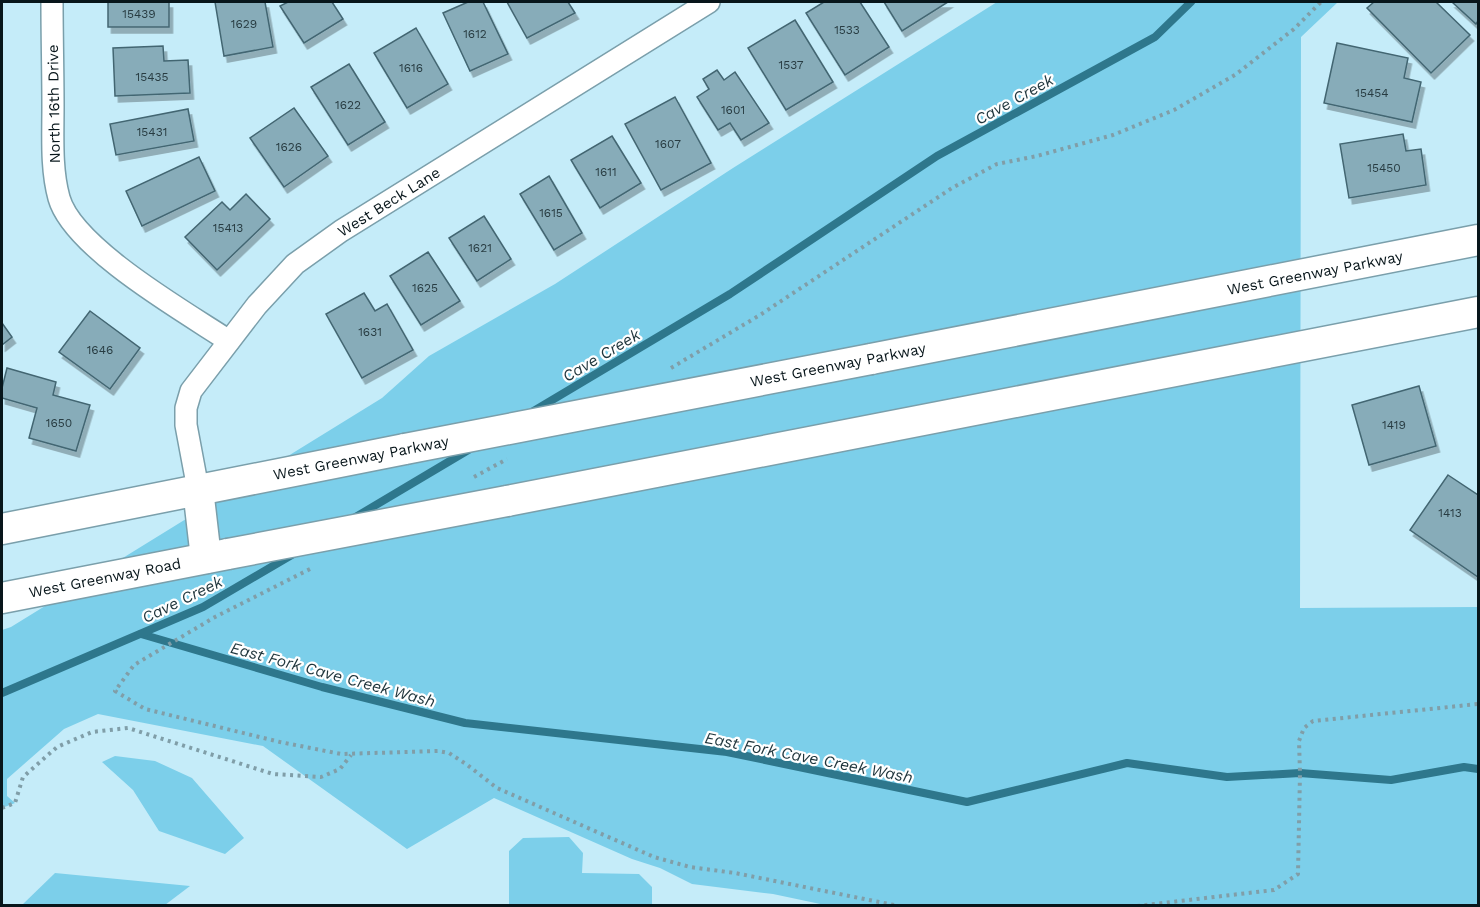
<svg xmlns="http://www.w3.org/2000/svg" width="1480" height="907" viewBox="0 0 1480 907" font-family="'Work Sans',sans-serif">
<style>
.grass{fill:#7ccfea}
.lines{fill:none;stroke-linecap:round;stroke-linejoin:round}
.stream{stroke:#2e778c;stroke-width:8}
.building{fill:#87acb9;stroke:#436672;stroke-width:1.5;filter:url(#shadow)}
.minor-casing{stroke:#7a9fab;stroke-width:24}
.secondary-casing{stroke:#7a9fab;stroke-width:33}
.path{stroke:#809ea8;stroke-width:4;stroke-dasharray:3 4.5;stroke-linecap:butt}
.minor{stroke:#fff;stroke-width:21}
.secondary{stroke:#fff;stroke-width:30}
.secondary-bridge-casing{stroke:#7a9fab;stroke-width:33;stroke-linecap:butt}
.secondary-bridge{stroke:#fff;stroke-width:30}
.labels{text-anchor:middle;stroke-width:4.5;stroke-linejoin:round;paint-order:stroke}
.number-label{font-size:12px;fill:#283c42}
.street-label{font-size:15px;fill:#08161b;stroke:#fff}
.water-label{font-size:16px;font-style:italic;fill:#1f353c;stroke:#fff}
</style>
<defs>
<filter id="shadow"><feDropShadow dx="3.5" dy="6" stdDeviation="0" flood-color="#0004"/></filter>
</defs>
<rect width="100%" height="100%" fill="#c5ecf9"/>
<!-- grass -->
<g class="grass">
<path d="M997,2H1338L1301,37L1300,608L1478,607V905H825L773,894L692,884L660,868L632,859L494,798L407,849L263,746L98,714L64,729L7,779V796L15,803L2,808V630L11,627L382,398L429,356L555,284L733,168Z"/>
<path d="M115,756L155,761L192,778L244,838L225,854L159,831L133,790L102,762Z"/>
<path d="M569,837L583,853L582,873L639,874L652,887V905H509V851L523,838Z"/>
<path d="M55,873L190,886L165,905H22Z"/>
</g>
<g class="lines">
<!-- stream -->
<g class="stream">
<path d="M532,412L730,294L937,156L1155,37L1191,2"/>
<path d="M354,518L470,449"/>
<path d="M141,634L322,687L465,723L727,752L967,802L1127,763L1227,777L1300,773L1391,780L1464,767L1478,769"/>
<path d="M2,693L203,607L295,553"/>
</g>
</g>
<!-- building -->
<g class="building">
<rect x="108" y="2" width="61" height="25"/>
<path d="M215,2H265L273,47L224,56Z"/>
<path d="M288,2H332L343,19L304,43L280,6Z"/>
<path d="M468,2H483L508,54L470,71L443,13Z"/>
<path d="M507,2H568L575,13L527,38Z"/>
<path d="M824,2H860L889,47L845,75L806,13Z"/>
<path d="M884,2H948L902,31Z"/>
<path d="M1374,2H1436L1470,35L1431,73L1367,8Z"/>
<path d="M1452,2H1478V21L1476,24Z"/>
<path d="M795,20L833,82L786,110L748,48Z"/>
<path d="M416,28L448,84L407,108L374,53Z"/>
<path d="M1337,43L1408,58L1404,78L1421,82L1412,122L1324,103Z"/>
<path d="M163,46L164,61L188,60L190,93L115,96L113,48Z"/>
<path d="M349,64L385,122L348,145L311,87Z"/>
<path d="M717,70L724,80L735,72L769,123L741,140L730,123L718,130L697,97L709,89L703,79Z"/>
<path d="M675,97L711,163L661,190L625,124Z"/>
<path d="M294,108L328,156L284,187L250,138Z"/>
<path d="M188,109L194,141L116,155L110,124Z"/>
<path d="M1403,134L1406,151L1421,149L1426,185L1349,198L1340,144Z"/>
<path d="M612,136L641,183L600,208L571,160Z"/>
<path d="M199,157L215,191L142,226L126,191Z"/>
<path d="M549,176L582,233L554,250L520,194Z"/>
<path d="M246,194L270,219L217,270L185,237L222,202L230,210Z"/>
<path d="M484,216L511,259L477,281L449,238Z"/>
<path d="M428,252L460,301L421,325L390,276Z"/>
<path d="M364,293L375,311L387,304L413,350L362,378L326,314Z"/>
<path d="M90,311L140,348L110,389L59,352Z"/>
<path d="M2,323L12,337L2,345Z"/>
<path d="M7,368L56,382L53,395L90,405L76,451L29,438L37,408L2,398V388Z"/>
<path d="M1419,386L1436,446L1369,465L1352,405Z"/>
<path d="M1448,475L1478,495V577L1410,530Z"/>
</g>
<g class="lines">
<!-- minor casing -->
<g class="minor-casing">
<g id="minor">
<path d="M52,2C52,37 53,72 53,107C53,137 51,169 59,198C73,248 185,312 229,341"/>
<path d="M198,489L186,425V408L191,391L257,305L295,264L341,231L709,2"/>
</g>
</g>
<!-- secondary casing -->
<g class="secondary-casing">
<g id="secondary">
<path d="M871,359L1478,240"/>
<path d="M198,489L206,558"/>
<path d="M507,501L1478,312"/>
<path d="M2,529L405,449"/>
<path d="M2,598L228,554"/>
</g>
</g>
<!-- path -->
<g class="path">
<path d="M671,368L760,315L952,188L997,164L1037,156L1113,135L1174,110L1235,75L1294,29L1321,2"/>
<path d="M474,477L507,459"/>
<path d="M310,569L215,617L134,665L115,691L145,709L280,742L341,754L438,751L449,753L466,764L497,788L654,857L690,867L735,873L899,906"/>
<path d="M2,808L15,803L23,777L57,747L92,732L128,728L273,774L321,777L340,769L351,755"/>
<path d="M1137,906L1274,890L1298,874L1300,773L1299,741L1304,728L1313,721L1478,704"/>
</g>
<!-- minor -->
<use href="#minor" class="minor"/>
<!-- secondary -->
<use href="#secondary" class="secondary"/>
<!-- secondary-bridge casing -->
<g class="secondary-bridge-casing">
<g id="secondary-bridge">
<path d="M405,449L871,359"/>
<path d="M228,554L507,501"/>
</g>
</g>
<!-- secondary-bridge -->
<use href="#secondary-bridge" class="secondary-bridge"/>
</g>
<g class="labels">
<!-- number labels -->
<g class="number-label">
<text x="139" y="18">15439</text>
<text x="244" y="28">1629</text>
<text x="847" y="34">1533</text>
<text x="475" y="38">1612</text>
<text x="791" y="69">1537</text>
<text x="411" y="72">1616</text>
<text x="152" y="81">15435</text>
<text x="1372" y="97">15454</text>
<text x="348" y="109">1622</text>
<text x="733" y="114">1601</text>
<text x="152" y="136">15431</text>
<text x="668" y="148">1607</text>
<text x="289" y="151">1626</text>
<text x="1384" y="172">15450</text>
<text x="606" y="176">1611</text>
<text x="551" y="217">1615</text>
<text x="228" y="232">15413</text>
<text x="480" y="252">1621</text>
<text x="425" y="292">1625</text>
<text x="370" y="336">1631</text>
<text x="100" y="354">1646</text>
<text x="59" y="427">1650</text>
<text x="1394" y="429">1419</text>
<text x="1450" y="517">1413</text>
</g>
<!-- street labels -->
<g class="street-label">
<text transform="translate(54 104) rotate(-91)" y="5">North 16th Drive</text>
<text transform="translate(389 202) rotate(-32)" y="5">West Beck Lane</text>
<text transform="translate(1315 273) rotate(-11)" y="5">West Greenway Parkway</text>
<text transform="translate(838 365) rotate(-11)" y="5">West Greenway Parkway</text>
<text transform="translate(361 458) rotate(-11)" y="5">West Greenway Parkway</text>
<text transform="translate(105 578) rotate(-11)" y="5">West Greenway Road</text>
</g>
<!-- water labels -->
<g class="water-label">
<text transform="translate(1014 99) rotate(-29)" y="6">Cave Creek</text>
<text transform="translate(601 355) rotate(-31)" y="6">Cave Creek</text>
<text transform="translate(182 599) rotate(-26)" y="6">Cave Creek</text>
<text transform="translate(333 674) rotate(15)" y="6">East Fork Cave Creek Wash</text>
<text transform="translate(809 757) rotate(11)" y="6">East Fork Cave Creek Wash</text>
</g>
</g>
<!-- border -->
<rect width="1480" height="907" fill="none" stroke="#08161b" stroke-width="6"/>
</svg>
